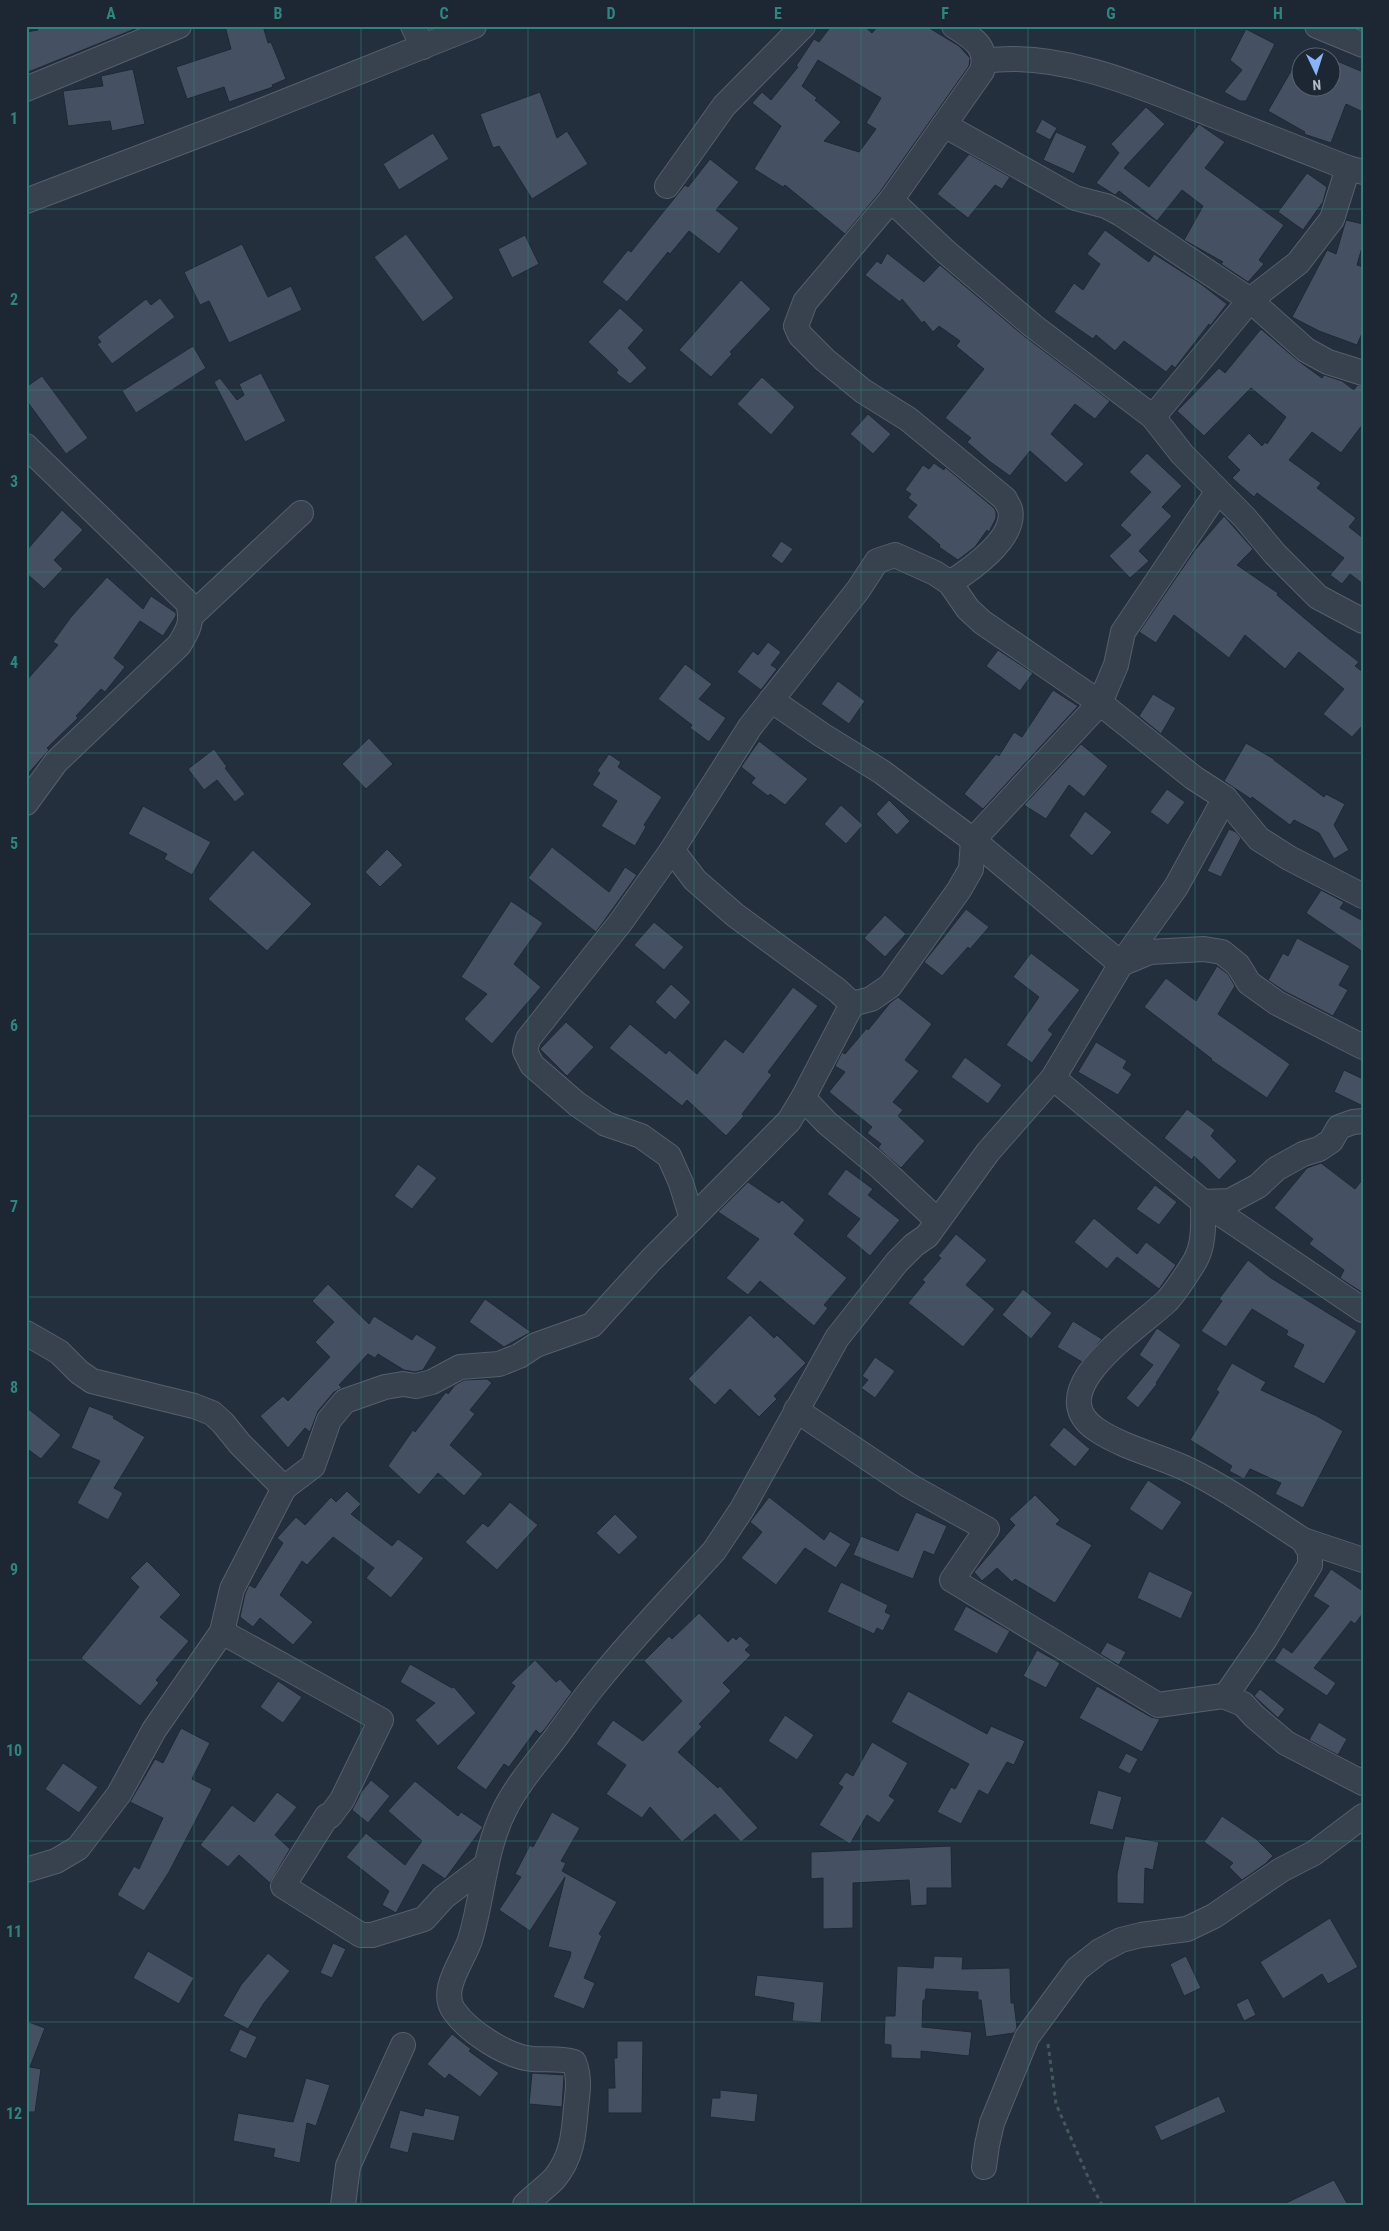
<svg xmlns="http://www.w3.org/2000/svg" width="1389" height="2231" viewBox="0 0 1389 2231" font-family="'Roboto Condensed',sans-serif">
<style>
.building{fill:#455162;stroke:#1f2835;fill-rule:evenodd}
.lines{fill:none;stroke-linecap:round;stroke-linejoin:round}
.minor-casing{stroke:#565f6c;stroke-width:26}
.path{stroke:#44595c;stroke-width:3;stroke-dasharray:4 4;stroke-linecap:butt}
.minor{stroke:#38414e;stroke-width:24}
.grid{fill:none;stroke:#308480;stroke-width:1;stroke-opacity:0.55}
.neatline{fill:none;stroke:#308480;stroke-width:2}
.grid-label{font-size:16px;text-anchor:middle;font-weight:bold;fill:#308480}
</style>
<rect width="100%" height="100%" fill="#242f3e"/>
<!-- building -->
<g class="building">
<path d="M36,26H142L26,73V32L38,30Z"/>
<path d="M225,26H263L268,43L271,42L286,79L272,85L273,87L229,102L224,87L187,99L176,67L231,49Z"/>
<path d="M831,26H864L872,33L878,26H926L959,46L970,58L969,66L880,192L845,234L785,185L783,187L754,169L781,126L752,103L762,92L771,100L798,67L796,66L814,39L819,42ZM818,60L881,98L866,123L876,129L859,152L824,141L841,122L815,100L817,98L802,86Z"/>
<path d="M1246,29L1275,44L1246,101H1240L1224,92L1242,70L1230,60Z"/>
<path d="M1302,52V88H1332V74L1337,61L1363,72V112L1346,104L1331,143L1304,134L1305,132L1268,111Z"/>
<path d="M133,69L145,124L112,131L110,121L68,126L63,91L103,86L101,76Z"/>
<path d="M540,92L557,138L567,131L588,164L532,199L499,146L493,148L480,114Z"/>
<path d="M1146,107L1165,124L1124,168L1149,187L1199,124L1225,142L1205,168L1284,225L1259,260L1264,264L1248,282L1221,264L1223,262L1184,240L1203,206L1182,190L1157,221L1119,191L1115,195L1096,183L1119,153L1111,144Z"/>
<path d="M1042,119L1057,128L1050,140L1035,132Z"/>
<path d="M1056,132L1087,146L1074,174L1043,160Z"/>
<path d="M433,133L449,159L399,190L383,164Z"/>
<path d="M969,154L1010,177L1002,189L995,185L968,218L937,194Z"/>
<path d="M710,159L739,182L716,210L739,228L719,254L689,231L670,254L668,252L627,302L602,282L628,250L631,252L685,185L688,187Z"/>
<path d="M1307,173L1327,187L1323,202L1303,230L1278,212Z"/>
<path d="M1346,220L1363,224V244L1357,265L1363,267V331L1357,345L1319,331L1292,317L1327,250L1336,254Z"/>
<path d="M1105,230L1149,262L1154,254L1201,284L1227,304L1210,326L1209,324L1175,368L1172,365L1166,372L1124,341L1115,351L1096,335L1093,339L1054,312L1074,283L1083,290L1100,264L1087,254Z"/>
<path d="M406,234L454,298L423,322L374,257Z"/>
<path d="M525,235L539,264L512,278L498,249Z"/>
<path d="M242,244L268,297L291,286L302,310L229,343L209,301L200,305L184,272Z"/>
<path d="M887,253L924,282L940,265L1024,336L1110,401L1095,419L1075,404L1051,434L1084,464L1066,483L1030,451L1010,476L989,461L967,442L971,438L945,418L984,369L956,346L960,341L939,326L933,332L924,321L922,323L902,299L900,302L865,275L877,261L881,264Z"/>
<path d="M741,280L771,309L730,352L732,354L711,377L679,350Z"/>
<path d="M160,298L175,317L112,364L97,344L101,342L97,337L146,299L151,305Z"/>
<path d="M620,308L644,330L628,348L647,368L630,384L616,373L618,370L588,342Z"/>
<path d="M1261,329L1297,360L1322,378L1324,375L1342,381L1354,390L1357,385L1363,386V424L1341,453L1312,432L1289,460L1321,483L1317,488L1356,518L1349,527L1363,538V584L1350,574L1342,584L1330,575L1344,558L1257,493L1254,497L1232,478L1240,470L1227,457L1249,433L1262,446L1265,442L1267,444L1286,417L1251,388L1204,436L1177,411L1219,368L1225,373Z"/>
<path d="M193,346L206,368L136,413L122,391Z"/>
<path d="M261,373L286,421L245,442L214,382L220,378L237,400L244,395L239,384Z"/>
<path d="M42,376L88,438L66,454L26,400V387Z"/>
<path d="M762,377L795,407L771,435L737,404Z"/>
<path d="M868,414L891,434L873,454L850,434Z"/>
<path d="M1147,453L1182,486L1162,507L1172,516L1139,551L1149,561L1130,578L1109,556L1131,535L1120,525L1151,492L1129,472Z"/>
<path d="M934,463L944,470L945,467L994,508L996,512V518L989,532L987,530L975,547L958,560L939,547L940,545L907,517L917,505L908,498L911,494L905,490L923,465L929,469Z"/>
<path d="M62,510L83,530L54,560L63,569L44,589L26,573V551Z"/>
<path d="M1224,516L1253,549L1237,565L1278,593L1277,595L1329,639L1359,662L1355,666L1363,672V725L1352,737L1323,714L1344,689L1299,652L1285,669L1245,635L1229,658L1174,615L1156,643L1139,632L1195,550Z"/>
<path d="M781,541L793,549L782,564L771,556Z"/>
<path d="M107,577L143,609L151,596L176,613V616L163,636L140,621L114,658L125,667L105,692L101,689L76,716L78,718L47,748L49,750L26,776V681L58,645L53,642L71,617Z"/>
<path d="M768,642L781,652L771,665L777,669L761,690L737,672L753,651L758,655Z"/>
<path d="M998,650L1033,673L1020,691L986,666Z"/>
<path d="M685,664L712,684L699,699L726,718L709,742L690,728L692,725L658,699Z"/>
<path d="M838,681L865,701L849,724L821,704Z"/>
<path d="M1053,690L1078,706L983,809L964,794L996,754L999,756L1014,732L1022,737Z"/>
<path d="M1153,694L1176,708L1161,734L1139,716Z"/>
<path d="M369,738L393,764L366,789L342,764Z"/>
<path d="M759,741L808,779L785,805L770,794L768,796L751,783L755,778L741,767Z"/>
<path d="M1246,743L1274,759V760L1324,797L1326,794L1345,804L1334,825L1349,850L1334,859L1319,833L1294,820L1290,825L1252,797L1251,799L1224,781Z"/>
<path d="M1081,744L1108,766L1084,797L1069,785L1046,819L1024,805Z"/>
<path d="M214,749L227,767L225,768L245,794L235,802L217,780L204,790L188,769Z"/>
<path d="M609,754L621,762L618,767L662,797L644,825L646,827L635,846L601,826L617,801L592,785L600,773L597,771Z"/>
<path d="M1167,789L1185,802L1168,825L1150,812Z"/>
<path d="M889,800L910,821L897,835L876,814Z"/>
<path d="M841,805L863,825L846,844L824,824Z"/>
<path d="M143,806L211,842L192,875L164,859L167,854L128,834Z"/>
<path d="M1085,811L1112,832L1092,856L1069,836Z"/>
<path d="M1229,829L1236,832L1241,838L1221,877L1207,871Z"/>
<path d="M552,847L609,892L625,867L637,875L596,932L528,878Z"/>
<path d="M387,849L403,865L380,887L365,872Z"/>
<path d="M253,850L312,904L267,951L208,899Z"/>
<path d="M1321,890L1344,902L1340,908L1363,921V952L1306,913Z"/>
<path d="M511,901L543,923L514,964L541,987L492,1044L464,1019L487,994L461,977Z"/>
<path d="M966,909L989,927L970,949L968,947L942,976L924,962Z"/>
<path d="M885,915L906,934L885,957L864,938Z"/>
<path d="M654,922L684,947L664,970L634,945Z"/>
<path d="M1297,938L1350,966L1339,985L1348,990L1333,1016L1284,991L1268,980L1283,953L1288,956Z"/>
<path d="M1031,953L1080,990L1048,1030L1053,1034L1032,1063L1006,1045L1039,997L1013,977Z"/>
<path d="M1217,966L1228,974L1235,986L1218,1014L1290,1064L1267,1098L1211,1060L1212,1059L1144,1007L1166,978L1196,1001Z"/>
<path d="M671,984L691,1002L675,1020L655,1002Z"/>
<path d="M793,987L818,1006L768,1072L772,1075L742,1114L744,1116L726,1136L687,1100L682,1106L609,1048L630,1024L666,1054L669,1050L697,1074L725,1039L743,1053Z"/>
<path d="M898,997L932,1024L905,1060L919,1071L893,1102L903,1110L898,1116L925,1141L901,1168L878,1148L881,1144L867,1133L872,1127L829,1092L845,1072L835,1066L842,1052L845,1054L867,1028L868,1030L890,1003Z"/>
<path d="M566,1022L594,1047L567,1076L540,1049Z"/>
<path d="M1096,1042L1127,1061L1123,1068L1132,1074L1118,1095L1078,1072Z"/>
<path d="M965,1057L1002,1085L988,1104L951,1077Z"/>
<path d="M1344,1070L1363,1079V1106L1334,1092Z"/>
<path d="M1187,1109L1215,1130L1211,1136L1237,1161L1219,1180L1194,1156L1192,1160L1164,1138Z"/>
<path d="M1321,1163L1355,1189L1363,1179V1293L1340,1278L1344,1270L1309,1244L1313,1239L1274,1208L1307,1168Z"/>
<path d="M418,1164L437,1178L412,1209L394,1196Z"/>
<path d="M846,1169L873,1189L868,1195L900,1220L870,1256L846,1236L860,1219L827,1194Z"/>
<path d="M748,1182L779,1203L782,1200L805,1220L794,1234L847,1278L824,1305L828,1308L814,1326L760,1281L748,1295L726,1278L759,1239L718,1212Z"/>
<path d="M1155,1185L1177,1202L1159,1225L1136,1209Z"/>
<path d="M1094,1218L1137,1254L1146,1242L1176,1265L1159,1289L1117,1257L1107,1269L1074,1242Z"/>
<path d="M956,1234L987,1260L966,1285L995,1309L963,1347L908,1303L925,1282L922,1280L941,1258L938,1256Z"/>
<path d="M1248,1260L1271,1278L1357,1331L1324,1384L1293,1367L1304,1345L1286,1335L1288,1331L1252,1309L1226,1347L1201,1331L1222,1301L1219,1299Z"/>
<path d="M328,1284L369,1324L374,1316L412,1340L416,1334L437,1347L423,1370L415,1372L404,1370L378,1354L375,1358L368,1354L339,1385L342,1388L334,1392L318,1411L310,1432L305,1428L288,1448L260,1416L283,1396L288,1401L330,1357L315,1342L334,1322L312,1301Z"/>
<path d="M1023,1289L1052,1313L1031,1339L1002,1315Z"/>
<path d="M485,1299L531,1332L504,1347L469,1322Z"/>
<path d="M750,1315L774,1338L777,1335L806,1363L774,1396L777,1399L759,1417L730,1389L715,1405L688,1379Z"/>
<path d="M1073,1321L1102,1339L1082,1362L1057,1347Z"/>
<path d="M1157,1328L1181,1345L1156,1383L1157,1384L1138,1408L1126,1398L1153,1365L1139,1355Z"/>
<path d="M875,1357L895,1371L875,1398L861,1388L868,1380L862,1376Z"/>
<path d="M1232,1363L1266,1382L1261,1390L1317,1416L1343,1431L1303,1508L1275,1494L1281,1483L1250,1469L1244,1479L1229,1471L1232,1466L1190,1440L1219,1392L1216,1390Z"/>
<path d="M487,1379L492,1383L470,1410L475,1414L450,1445L483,1474L464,1496L438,1473L419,1495L388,1466L413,1430L415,1432L446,1392L448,1394L455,1385L464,1380Z"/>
<path d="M89,1406L114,1416L113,1418L145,1437L114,1488L123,1493L108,1520L77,1503L100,1461L71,1448Z"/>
<path d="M26,1407L61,1435L41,1459L26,1448Z"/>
<path d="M1064,1427L1090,1449L1075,1467L1049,1445Z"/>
<path d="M1148,1480L1182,1502L1162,1531L1129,1509Z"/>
<path d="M347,1491L361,1504L351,1514L392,1546L398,1539L424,1558L391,1598L366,1578L374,1568L333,1537L307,1565L302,1561L280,1595L313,1622L293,1645L260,1618L253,1627L240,1617L245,1594L249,1585L255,1588L283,1543L277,1538L296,1517L305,1525L331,1497L336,1502Z"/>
<path d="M1035,1495L1060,1520L1056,1524L1092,1545L1055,1603L1015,1579L1012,1582L997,1568L982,1581L974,1572L1015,1525L1009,1519Z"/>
<path d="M769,1497L824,1540L830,1531L851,1544L836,1568L805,1548L776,1585L741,1558L762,1532L750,1522Z"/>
<path d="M510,1502L538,1525L497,1570L465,1542L483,1523L488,1527Z"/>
<path d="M916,1512L947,1526L934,1555L924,1551L913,1579L853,1555L861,1536L898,1551Z"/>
<path d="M615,1514L638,1537L619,1555L596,1533Z"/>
<path d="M147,1561L181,1595L160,1617L189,1641L156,1680L159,1683L140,1706L81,1658L139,1587L130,1578Z"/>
<path d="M1331,1569L1363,1591V1613L1355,1624L1351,1621L1314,1668L1336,1683L1327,1696L1274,1661L1283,1647L1292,1653L1329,1606L1313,1596Z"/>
<path d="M1149,1571L1193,1592L1181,1619L1137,1598Z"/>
<path d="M841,1582L888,1605L885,1612L891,1615L883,1631L877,1628L874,1634L827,1612Z"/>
<path d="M966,1606L1010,1631L997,1654L953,1630Z"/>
<path d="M699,1613L728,1642L733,1637L736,1640L740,1636L750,1645L745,1650L751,1655L723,1683L731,1691L699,1724L702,1727L678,1752L718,1788L720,1786L758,1828L741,1842L715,1814L682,1842L650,1807L642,1818L606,1794L626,1765L596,1744L613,1720L643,1741L682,1701L644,1661L669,1636L672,1639Z"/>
<path d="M1107,1642L1126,1652L1119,1665L1100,1654Z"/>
<path d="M1037,1650L1060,1663L1046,1688L1023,1676Z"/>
<path d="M535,1660L556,1682L560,1679L572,1692L545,1729L540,1734L536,1730L509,1767L504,1764L486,1790L456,1768L515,1686L511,1683Z"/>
<path d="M410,1664L452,1688L454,1687L476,1713L438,1746L415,1720L435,1703L400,1682Z"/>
<path d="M278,1681L302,1697L283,1723L260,1707Z"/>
<path d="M1097,1686L1151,1717L1160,1719L1142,1752L1079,1718Z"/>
<path d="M1260,1689L1285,1709L1278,1718L1254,1696Z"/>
<path d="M908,1691L987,1734L991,1726L1025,1741L1014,1765L1007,1762L988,1795L979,1790L961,1824L937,1812L951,1787L955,1789L969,1764L891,1722Z"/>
<path d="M785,1715L814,1735L797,1760L768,1741Z"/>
<path d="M1319,1722L1347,1739L1338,1755L1309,1740Z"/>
<path d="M181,1728L210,1743L192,1779L212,1789L169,1872L144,1911L117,1895L134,1866L139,1869L163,1818L130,1802L155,1759L163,1763Z"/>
<path d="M872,1742L908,1763L889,1796L895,1800L879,1823L867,1815L850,1844L819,1825L843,1787L838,1784L846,1772L853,1776Z"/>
<path d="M1126,1753L1138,1759L1130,1774L1118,1768Z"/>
<path d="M63,1763L98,1787L79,1813L45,1789Z"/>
<path d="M371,1780L390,1796L368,1823L352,1810L362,1791Z"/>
<path d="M415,1781L458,1816L461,1812L483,1827L445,1879L423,1864L396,1913L382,1905L389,1891L346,1857L366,1833L405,1865L422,1841L388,1811Z"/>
<path d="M1098,1790L1122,1797L1113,1830L1089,1824Z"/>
<path d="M277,1792L297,1807L275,1835L290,1849L270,1883L239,1855L228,1867L200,1845L232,1805L254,1822Z"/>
<path d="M552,1812L580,1828L561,1861L566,1863L562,1871L617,1902L599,1934L602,1936L584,1978L595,1983L584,2009L553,1997L570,1957L571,1952L548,1947L565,1877L530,1931L499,1910L521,1877L515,1874L530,1845L533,1847Z"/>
<path d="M1222,1816L1256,1839L1273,1856L1265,1864L1242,1880L1229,1867L1233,1863L1204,1842Z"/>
<path d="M1125,1836L1159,1842L1153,1870L1145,1868L1144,1904L1117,1903V1874Z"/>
<path d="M951,1846L952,1888H927V1905L911,1906L909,1880L853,1883V1928L823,1929V1878L811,1879V1852Z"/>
<path d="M1330,1918L1358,1967L1328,1984L1322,1974L1283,1999L1260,1962Z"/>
<path d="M333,1943L346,1949L332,1978L320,1973Z"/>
<path d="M148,1951L194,1978L179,2004L133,1978Z"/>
<path d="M268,1953L290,1971L264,2003L248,2029L223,2016L241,1985Z"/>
<path d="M934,1956L963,1957L962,1969L1010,1968L1011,2003H1014L1017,2028L1014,2033L986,2037L981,2000H978V1992L926,1989L925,2000H923L922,2027L972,2032L969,2056L921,2051V2059L891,2058V2045L884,2044L885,2016H895L897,1966L933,1968Z"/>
<path d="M1186,1956L1201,1988L1184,1996L1170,1964Z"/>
<path d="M757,1975L824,1982L821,2023L792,2021L794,2003L754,1996Z"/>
<path d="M1248,1998L1256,2015L1244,2021L1236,2004Z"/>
<path d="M26,2021L45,2028L30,2067L41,2069L35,2112H26Z"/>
<path d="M240,2029L257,2037L246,2059L229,2051Z"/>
<path d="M452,2034L471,2049L469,2051L499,2073L480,2097L449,2074L445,2079L427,2064Z"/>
<path d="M617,2041H643L642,2113H608V2088H615L614,2058H617Z"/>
<path d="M532,2073L564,2075L562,2107L529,2104Z"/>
<path d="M306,2078L330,2085L316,2126L307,2123L300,2163L273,2157L275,2149L233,2141L238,2113L293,2122Z"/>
<path d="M720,2090L758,2094L755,2122L710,2117L712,2098H720Z"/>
<path d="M1219,2096L1226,2112L1161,2141L1154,2126Z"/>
<path d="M425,2108L460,2116L454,2141L413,2133L408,2153L389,2148L400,2110L423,2116Z"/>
<path d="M1334,2180L1348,2205H1282L1313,2190Z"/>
</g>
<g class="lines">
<!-- minor casing -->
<g class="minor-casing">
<g id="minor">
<path d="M413,26L423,47"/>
<path d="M1317,26L1363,45"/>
<path d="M985,61C1058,50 1143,87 1210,114C1256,132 1302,150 1348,168L1363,172"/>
<path d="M26,89L179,26"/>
<path d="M944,125L1075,198L1106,206L1121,214L1250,300L1306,350L1328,362L1363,373"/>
<path d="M667,186L724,106L803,26"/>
<path d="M891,200L945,251L1033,326L1153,417L1182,454L1245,518L1275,554L1318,597L1363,621"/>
<path d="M26,201L246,117L474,26"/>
<path d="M1153,417L1250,300L1298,263L1332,219L1348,168"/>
<path d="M26,446L188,603C193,621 189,629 179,645L56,762L26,803"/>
<path d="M950,583C970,570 1017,538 1010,509C1009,506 1006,502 1005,499L908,419L863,391L825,360L800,335L796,326L805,302L891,200L982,71C989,47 973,38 954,26"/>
<path d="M191,616L301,513"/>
<path d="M771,700L822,735L882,772L973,840L1121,964L1150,952L1204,949L1222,952L1238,965L1249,983L1277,1003L1363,1047"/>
<path d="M852,1004L871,999L890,986L959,890L971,869L973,840L1100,703L1116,665L1123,632L1218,491"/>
<path d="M1053,1078L1203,1202L1363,1310"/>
<path d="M803,1098L827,1123L880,1167L937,1220"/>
<path d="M692,1219L681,1183L669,1156L641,1136L606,1124L577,1104L532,1065L525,1051L528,1039L620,923L672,850L750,727L858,590L877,561L895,555L935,573L950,583L968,609L982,622L1100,703L1194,778L1225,798L1259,839L1289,858L1363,896"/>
<path d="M26,1333L59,1352L79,1372L92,1381L194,1406L212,1413L223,1423L240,1444L284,1488L313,1466L329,1420L345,1401L385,1387L403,1384L416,1386L432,1382L460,1367L499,1364L519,1356L536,1345L592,1325L651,1260L789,1121L803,1098L852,1004L837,990L735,915L695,880L672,850"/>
<path d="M796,1410L908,1485L987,1529L952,1580L1158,1705L1223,1696L1243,1704L1254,1716L1286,1743L1363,1783"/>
<path d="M1303,1540L1363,1560"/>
<path d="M222,1632L381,1720L342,1800L330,1816H327L283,1886L361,1935H372L424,1919L444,1897L486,1865"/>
<path d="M1223,1696L1227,1694L1265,1639L1310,1565V1552L1303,1540C1267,1517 1230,1490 1191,1471C1161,1456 1126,1449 1097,1430C1038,1391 1139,1328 1167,1301C1177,1290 1187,1274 1195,1261C1205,1243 1203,1222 1203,1202L1230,1201L1258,1186L1276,1169L1303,1154L1319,1149L1331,1141L1339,1127L1353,1122L1363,1121"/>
<path d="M26,1870L56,1861L78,1848L119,1794L154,1730L222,1632L232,1589L284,1488"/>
<path d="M984,2167L987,2145L992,2123L1027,2037L1077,1969L1100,1951L1121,1940L1141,1935L1187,1929L1214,1916L1281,1870L1314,1853L1363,1816"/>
<path d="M343,2205L348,2166L403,2045"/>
<path d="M525,2205C534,2196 545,2188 554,2179C572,2158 574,2134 576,2107C578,2091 580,2077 574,2062C560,2058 547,2060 533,2059C507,2057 469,2032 454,2011C439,1990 463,1961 470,1940C483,1898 484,1850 505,1809C517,1785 536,1763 553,1741C568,1721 582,1700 598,1681C634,1636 675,1594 714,1551L742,1509L837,1338L897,1262L914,1245L927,1236L988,1152L1053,1078L1121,964L1176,887L1225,798"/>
</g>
</g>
<!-- path -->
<path class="path" d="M1048,2044L1056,2104L1092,2186L1102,2205"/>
<!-- minor -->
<use href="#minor" class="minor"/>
</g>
<!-- grid -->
<path class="grid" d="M194,26V2205M361,26V2205M528,26V2205M694,26V2205M861,26V2205M1028,26V2205M1195,26V2205M26,209H1363M26,390H1363M26,572H1363M26,753H1363M26,934H1363M26,1116H1363M26,1297H1363M26,1478H1363M26,1660H1363M26,1841H1363M26,2022H1363"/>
<!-- border -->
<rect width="1389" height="2231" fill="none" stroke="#1d2633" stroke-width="55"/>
<!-- north arrow -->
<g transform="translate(1316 72) rotate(176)"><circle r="24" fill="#1d2633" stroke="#59626f"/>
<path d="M0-4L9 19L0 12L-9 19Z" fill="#8ab4f8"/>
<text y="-8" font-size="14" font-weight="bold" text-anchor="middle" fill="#b4bcc9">N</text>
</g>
<rect x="28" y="28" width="1334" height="2176" class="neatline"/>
<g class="grid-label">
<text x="111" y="19">A</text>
<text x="278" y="19">B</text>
<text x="444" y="19">C</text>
<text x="611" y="19">D</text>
<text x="778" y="19">E</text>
<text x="945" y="19">F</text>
<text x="1111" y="19">G</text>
<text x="1278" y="19">H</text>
<text x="14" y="124">1</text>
<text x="14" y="305">2</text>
<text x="14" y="487">3</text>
<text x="14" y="668">4</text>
<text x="14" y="849">5</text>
<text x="14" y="1031">6</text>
<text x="14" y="1212">7</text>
<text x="14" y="1393">8</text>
<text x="14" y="1575">9</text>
<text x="14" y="1756">10</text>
<text x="14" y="1937">11</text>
<text x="14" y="2119">12</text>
</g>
</svg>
